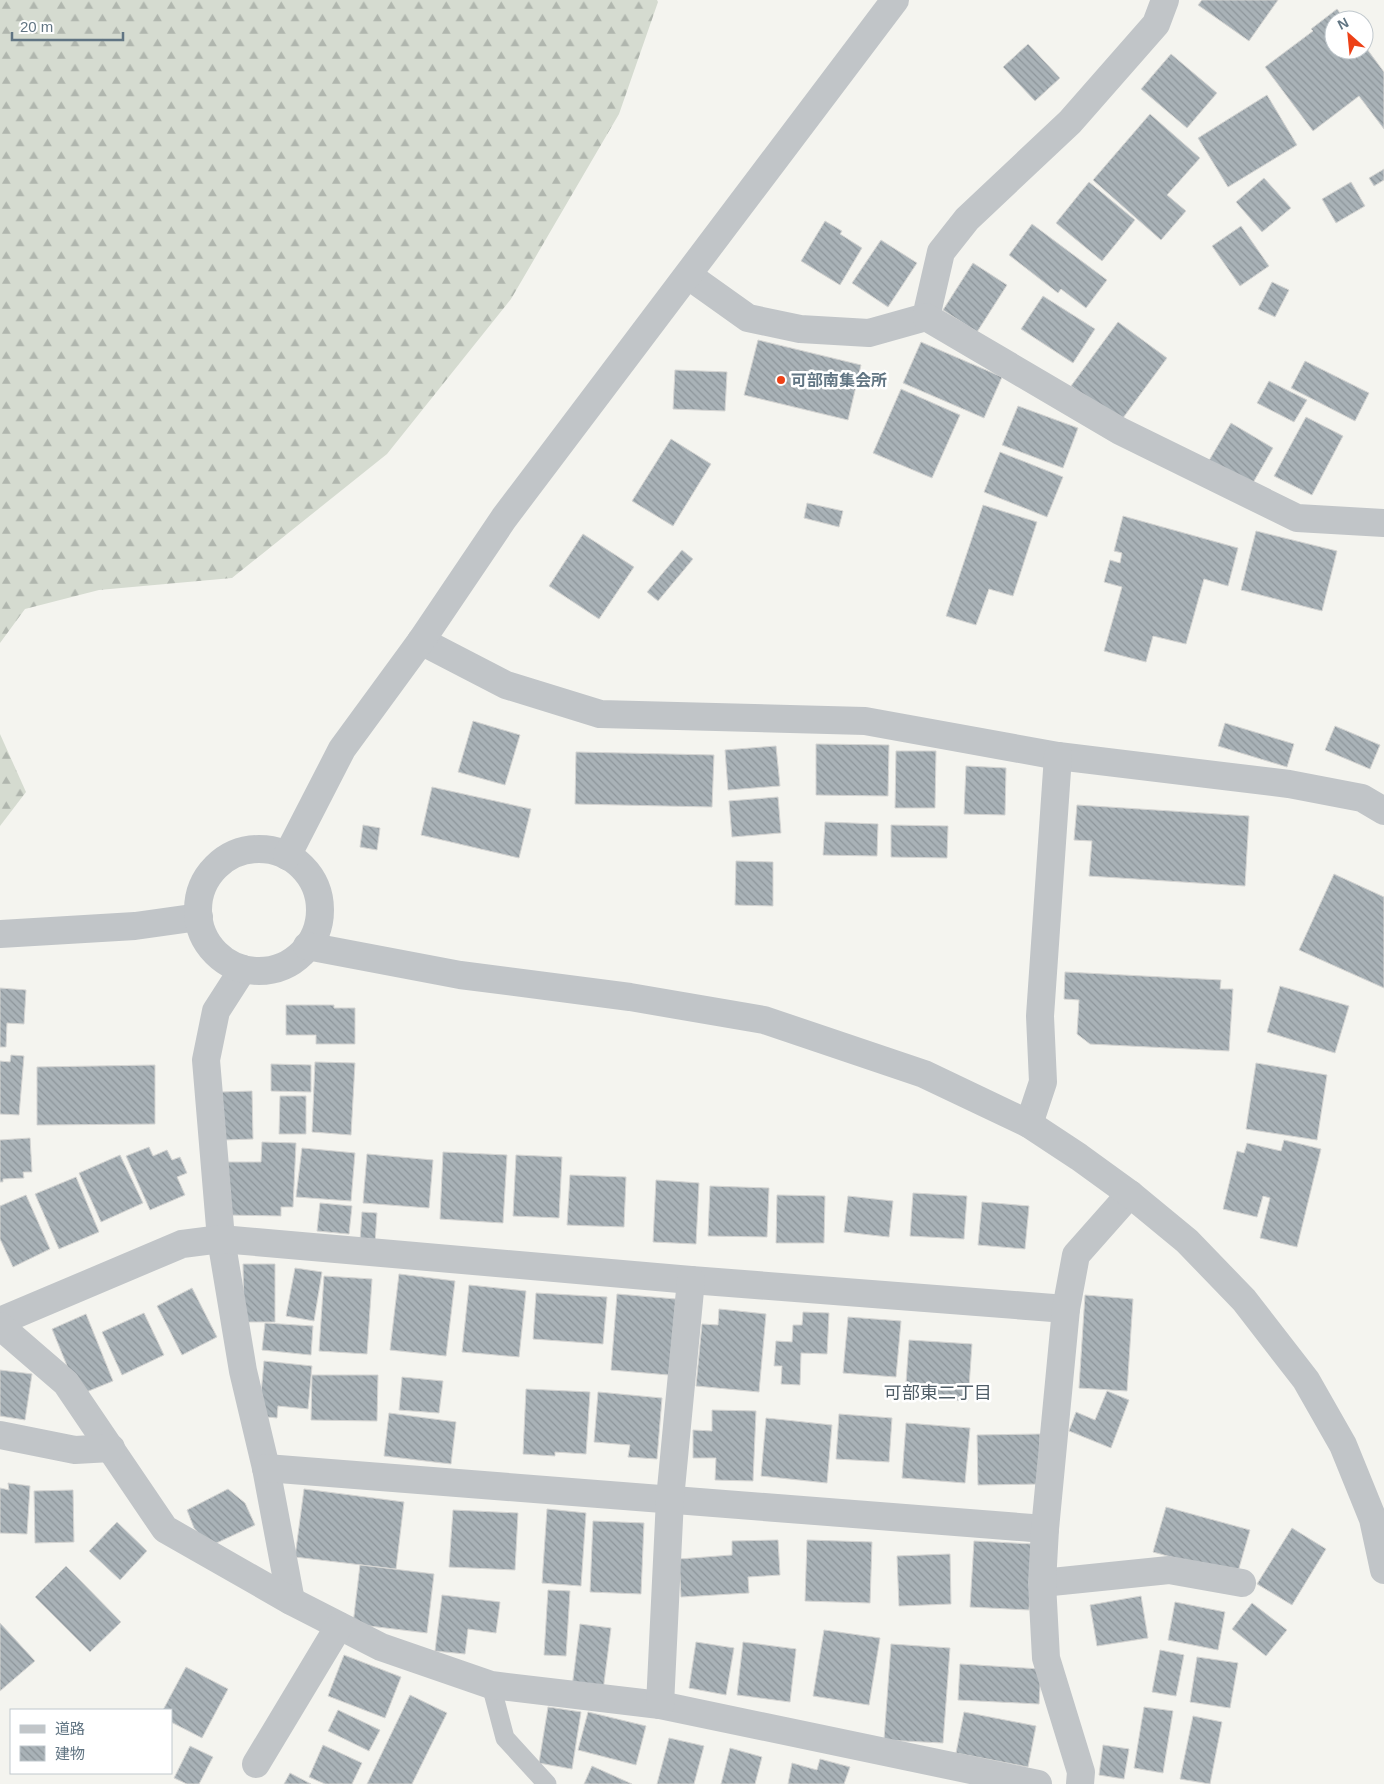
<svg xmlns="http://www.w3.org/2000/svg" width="1384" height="1784" viewBox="0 0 1384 1784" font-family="Arial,'Noto Sans JP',sans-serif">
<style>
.forest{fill:url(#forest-firs)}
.building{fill:url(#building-back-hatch);stroke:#d5d5d3}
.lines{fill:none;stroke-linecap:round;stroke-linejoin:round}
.service{stroke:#c1c5c8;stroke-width:19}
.minor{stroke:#c1c5c8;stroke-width:28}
.tertiary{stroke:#c1c5c8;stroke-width:28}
.poi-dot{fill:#ed4117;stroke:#fff;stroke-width:2}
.labels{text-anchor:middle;stroke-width:5;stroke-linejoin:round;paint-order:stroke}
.poi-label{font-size:16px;font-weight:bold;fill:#617583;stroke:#fff;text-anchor:start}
.neighbourhood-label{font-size:18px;fill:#505e67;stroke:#fff}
</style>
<defs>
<pattern id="forest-firs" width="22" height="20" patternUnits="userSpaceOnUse" patternTransform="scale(1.25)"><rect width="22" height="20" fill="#d5dbd0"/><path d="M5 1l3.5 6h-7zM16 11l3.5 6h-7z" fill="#b0b6ae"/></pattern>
<pattern id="building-back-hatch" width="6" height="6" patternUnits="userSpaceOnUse" patternTransform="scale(1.25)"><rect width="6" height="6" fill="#a9b2b7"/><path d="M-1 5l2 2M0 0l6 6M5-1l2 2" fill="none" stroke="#8d959a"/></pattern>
</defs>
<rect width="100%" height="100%" fill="#f4f4ef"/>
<!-- forest -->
<g class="forest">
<path d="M0,0H657L658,2L619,114L511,299L387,454L232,578L99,590L25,609L0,643Z"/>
<path d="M0,734L26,792L0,826Z"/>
</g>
<!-- building -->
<g class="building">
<path d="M1202,0H1278L1249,41L1198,5Z"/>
<path d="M1337,9L1345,20H1334V50H1364V45L1384,72V129L1359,96L1313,131L1265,67L1313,31L1311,29Z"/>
<path d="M1028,44L1060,78L1035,101L1003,67Z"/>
<path d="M1171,54L1217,93L1187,128L1141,89Z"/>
<path d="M1267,95L1297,145L1228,187L1198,138Z"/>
<path d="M1150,114L1200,158L1167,195L1186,211L1161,240L1093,180Z"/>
<path d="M1384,169V180L1374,186L1369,178Z"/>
<path d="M1264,178L1291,208L1262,232L1236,202Z"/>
<path d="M1089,182L1135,220L1102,261L1056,223Z"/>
<path d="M1351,182L1365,206L1336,223L1322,199Z"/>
<path d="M825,221L842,231L840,234L862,248L840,285L801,261Z"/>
<path d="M1032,224L1107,280L1086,308L1061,289L1058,293L1009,255Z"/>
<path d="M1241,226L1269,266L1240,286L1212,246Z"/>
<path d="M881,240L917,263L888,307L852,283Z"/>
<path d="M973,263L1007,285L977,332L943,310Z"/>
<path d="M1272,282L1289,290L1275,317L1258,309Z"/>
<path d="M1043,296L1095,329L1073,363L1021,329Z"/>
<path d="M1118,322L1167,358L1120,422L1071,386Z"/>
<path d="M758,340L861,365L848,420L744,395Z"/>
<path d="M921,342L1002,377L984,418L903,383Z"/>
<path d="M1305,361L1369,393L1355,421L1291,388Z"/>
<path d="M675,370L727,372L725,411L673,409Z"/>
<path d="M1269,381L1307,400L1294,422L1257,403Z"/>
<path d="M901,389L960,415L932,478L873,453Z"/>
<path d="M1018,406L1078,428L1063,468L1002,445Z"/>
<path d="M1306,417L1343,436L1312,495L1274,476Z"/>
<path d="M1231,423L1273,448L1250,488L1207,464Z"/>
<path d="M671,439L711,464L673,526L632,501Z"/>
<path d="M1000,452L1063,477L1047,517L984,492Z"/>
<path d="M807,503L843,511L839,527L804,518Z"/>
<path d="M983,505L1037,522L1013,596L989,589L976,625L946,616Z"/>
<path d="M1123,516L1238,548L1228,586L1204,579L1186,644L1153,636L1146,662L1104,651L1122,587L1104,582L1110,560L1120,563L1122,553L1114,551Z"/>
<path d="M1256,531L1337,551L1322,611L1241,590Z"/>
<path d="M583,534L634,567L599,619L549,586Z"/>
<path d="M682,550L693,559L658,601L647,592Z"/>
<path d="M473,721L520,735L505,785L458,772Z"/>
<path d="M1225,723L1294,744L1287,767L1218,746Z"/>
<path d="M1335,726L1380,745L1370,769L1325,750Z"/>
<path d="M816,744L889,745L888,796L816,795Z"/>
<path d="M776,746L780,786L728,790L725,750Z"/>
<path d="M896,751H936L935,808H895Z"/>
<path d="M576,752L714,755L712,807L575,804Z"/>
<path d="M966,766L1006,768L1005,815L964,814Z"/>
<path d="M432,787L531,809L519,858L421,835Z"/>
<path d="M778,797L781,833L732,837L729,801Z"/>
<path d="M1077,805L1249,816L1245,886L1089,876L1092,841L1074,840Z"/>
<path d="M825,822L878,824L877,856L823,855Z"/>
<path d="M363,825L380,828L377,850L360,847Z"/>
<path d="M891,825L948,826L947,858L891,857Z"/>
<path d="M736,861L773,862V906L735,905Z"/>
<path d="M1334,874L1384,897V988L1299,950Z"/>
<path d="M1065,972L1221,980L1220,989H1233L1229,1051L1090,1044L1077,1034L1079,1000L1064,999Z"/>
<path d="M1280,986L1349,1006L1335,1053L1267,1032Z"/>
<path d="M0,988L26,990L24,1024L7,1023L6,1047H0Z"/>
<path d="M286,1005H334V1008H355V1044H316V1035H286Z"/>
<path d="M11,1055L24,1056L19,1115L0,1114V1061L10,1062Z"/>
<path d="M315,1062L355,1063L351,1135L312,1132Z"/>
<path d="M1256,1063L1327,1075L1317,1140L1246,1129Z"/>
<path d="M271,1064L311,1065V1092L271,1091Z"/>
<path d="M155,1065V1124L37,1125V1067Z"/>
<path d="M252,1091L253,1139L224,1140L221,1092Z"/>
<path d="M280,1096H306V1134H279Z"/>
<path d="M30,1138L32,1172H23L24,1178L3,1179V1182H0V1140Z"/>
<path d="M1284,1140L1321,1149L1297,1247L1260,1238L1270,1198L1263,1196L1257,1217L1223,1209L1237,1151L1244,1153L1247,1143L1281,1151Z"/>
<path d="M262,1142L296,1143L293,1207H281V1216L227,1215V1162H261Z"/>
<path d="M149,1147L153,1156L167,1150L172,1160L180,1157L187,1173L177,1177L185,1195L150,1210L126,1156Z"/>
<path d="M302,1148L355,1153L351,1201L296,1197Z"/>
<path d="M443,1152L507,1155L503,1223L440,1219Z"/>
<path d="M367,1154L433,1160L429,1208L363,1203Z"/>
<path d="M120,1155L143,1203L101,1222L79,1173Z"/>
<path d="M516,1155L562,1157L559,1218L513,1216Z"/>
<path d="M570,1175L626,1177L624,1227L567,1225Z"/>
<path d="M76,1177L99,1232L59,1249L35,1194Z"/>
<path d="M656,1180L699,1183L696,1244L653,1242Z"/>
<path d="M710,1186L769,1188L767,1237L708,1236Z"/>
<path d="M913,1193L967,1196L964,1239L910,1236Z"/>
<path d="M26,1195L50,1249L13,1267L0,1239V1206Z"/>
<path d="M777,1195L825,1196L824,1243H776Z"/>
<path d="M848,1196L893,1201L889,1237L844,1232Z"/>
<path d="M982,1202L1029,1206L1025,1249L978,1245Z"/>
<path d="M320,1203L352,1206L349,1234L317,1231Z"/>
<path d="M362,1212L377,1213L375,1243L360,1241Z"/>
<path d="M243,1264H275V1322H244Z"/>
<path d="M295,1268L322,1272L314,1321L286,1316Z"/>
<path d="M399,1274L455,1281L446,1356L390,1350Z"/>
<path d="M324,1276L372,1279L367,1354L319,1351Z"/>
<path d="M469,1285L526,1291L519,1357L462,1352Z"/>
<path d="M192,1288L217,1337L182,1355L157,1306Z"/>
<path d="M536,1293L607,1297L603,1344L533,1339Z"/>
<path d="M617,1294L676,1299L669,1375L611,1370Z"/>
<path d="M1085,1295L1133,1299L1127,1391L1079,1388Z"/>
<path d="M719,1309L766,1314L759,1392L696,1386L702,1324L718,1325Z"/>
<path d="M803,1312L829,1313L827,1354L801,1353L800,1385L781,1384L782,1366H774L776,1341L792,1342L793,1325H802Z"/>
<path d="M144,1313L164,1355L122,1375L102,1332Z"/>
<path d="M86,1314L113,1381L79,1395L52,1329Z"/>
<path d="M848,1317L901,1321L896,1377L843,1373Z"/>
<path d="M265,1323L313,1326L311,1355L262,1350Z"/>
<path d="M909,1340L972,1344L968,1401L905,1397Z"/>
<path d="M264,1361L312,1366L308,1409L278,1406L277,1418L259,1416Z"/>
<path d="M0,1370L32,1374L25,1420L0,1416Z"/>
<path d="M312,1375H378L377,1421L311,1420Z"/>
<path d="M402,1377L443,1381L439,1413L399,1410Z"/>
<path d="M526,1389L590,1392L586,1454L555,1452V1456L523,1454Z"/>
<path d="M1107,1391L1129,1400L1111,1448L1069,1431L1076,1412L1095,1420Z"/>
<path d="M598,1392L662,1398L657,1459L628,1457L630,1445L594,1442Z"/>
<path d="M712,1410L756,1411L753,1481L715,1480L716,1458H693V1430L712,1431Z"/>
<path d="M389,1413L456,1422L451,1464L384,1456Z"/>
<path d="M839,1414L892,1418L889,1462L836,1459Z"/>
<path d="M766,1418L832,1425L827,1483L761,1476Z"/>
<path d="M906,1423L970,1428L965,1483L902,1478Z"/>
<path d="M1040,1434V1484L978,1485L977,1435Z"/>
<path d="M8,1483L30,1486L27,1534L0,1533V1488L9,1490Z"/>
<path d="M228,1489L245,1503L255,1525L210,1546L194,1528L187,1510Z"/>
<path d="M304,1489L404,1502L396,1569L295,1557Z"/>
<path d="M73,1490L74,1542L35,1543L34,1491Z"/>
<path d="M1166,1507L1250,1530L1237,1575L1153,1552Z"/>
<path d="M547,1509L586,1513L581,1586L542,1583Z"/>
<path d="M453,1510L518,1513L515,1570L449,1567Z"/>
<path d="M593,1521L644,1523L641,1594L590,1592Z"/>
<path d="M117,1522L147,1551L120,1580L89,1551Z"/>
<path d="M1292,1528L1326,1549L1292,1605L1257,1584Z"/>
<path d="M778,1540L780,1575L748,1577L749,1593L681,1597L679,1559L732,1555V1541Z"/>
<path d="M807,1540L872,1542L870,1603L805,1601Z"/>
<path d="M974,1541L1033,1544L1029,1610L970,1607Z"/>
<path d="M950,1554L951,1604L899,1606L897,1556Z"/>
<path d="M360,1565L434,1574L427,1633L353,1624Z"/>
<path d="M66,1566L121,1622L90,1652L35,1597Z"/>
<path d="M548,1590L570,1591L566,1656L544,1655Z"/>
<path d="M442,1595L500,1602L496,1633L468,1629L465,1654L435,1651Z"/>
<path d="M1141,1596L1148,1638L1097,1646L1090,1605Z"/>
<path d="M1175,1602L1225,1612L1218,1650L1168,1640Z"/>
<path d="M1252,1603L1287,1630L1266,1656L1232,1629Z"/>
<path d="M0,1623L35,1661L0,1691Z"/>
<path d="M580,1624L611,1628L603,1691L572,1687Z"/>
<path d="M824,1630L880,1638L869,1705L813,1696Z"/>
<path d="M696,1642L734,1648L726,1695L689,1688Z"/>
<path d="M743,1642L796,1649L790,1702L737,1695Z"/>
<path d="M891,1644L950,1648L943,1743L884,1740Z"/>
<path d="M1160,1650L1184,1655L1176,1696L1152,1692Z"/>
<path d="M344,1655L401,1677L385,1718L328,1696Z"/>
<path d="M1197,1657L1238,1663L1230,1708L1190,1702Z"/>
<path d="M960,1664L1041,1669L1039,1704L958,1700Z"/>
<path d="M186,1667L228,1689L202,1738L171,1722V1710H163Z"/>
<path d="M410,1695L447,1713L412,1784H367Z"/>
<path d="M548,1707L581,1712L572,1769L539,1763Z"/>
<path d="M1144,1707L1173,1711L1163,1773L1134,1768Z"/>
<path d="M338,1710L380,1730L369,1751L328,1731Z"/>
<path d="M588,1712L646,1726L636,1765L578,1750Z"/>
<path d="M964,1712L1036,1726L1028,1767L956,1753Z"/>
<path d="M1193,1716L1222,1722L1210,1784L1180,1779Z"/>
<path d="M669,1738L704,1746L694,1784H657Z"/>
<path d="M323,1745L362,1763L352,1784H325L309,1777Z"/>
<path d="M1103,1745L1129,1749L1124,1779L1099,1775Z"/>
<path d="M190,1746L213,1757L199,1784H187L174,1778Z"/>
<path d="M730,1748L762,1757L755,1784H721Z"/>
<path d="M820,1759L850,1767L844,1784H788L792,1763L817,1770Z"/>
<path d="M592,1766L632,1784H584Z"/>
<path d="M290,1773L311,1784H284Z"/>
</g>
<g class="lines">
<!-- service -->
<path class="service" d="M491,1685L505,1738L547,1784"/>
<!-- minor -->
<g class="minor">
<path d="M689,276L748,318L800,329L869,333L926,317L941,252L967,219L1070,122L1156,24L1165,0"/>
<path d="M926,317L1120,431L1297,518L1384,523"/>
<path d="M421,641L506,685L600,714L865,721L1058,756L1289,784L1362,798L1384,811"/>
<path d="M0,934L135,926L199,917"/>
<path d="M243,969L216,1011L206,1060L221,1239L243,1371L266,1468L291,1601"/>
<path d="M1029,1124L1043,1082L1040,1016L1058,756"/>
<path d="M0,1321L182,1244L221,1239L691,1280L1066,1309"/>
<path d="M0,1326L66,1383L165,1529L291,1601L381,1647L491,1685L660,1705L1038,1784"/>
<path d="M0,1435L75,1450L111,1448"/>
<path d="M266,1468L1045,1529"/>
<path d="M1042,1583L1169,1570L1242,1583"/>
<path d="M660,1705L670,1499L691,1280"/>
<path d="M256,1764L339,1626"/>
<path d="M1080,1784L1081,1772L1046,1658L1042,1583L1045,1529L1066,1309L1076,1255L1130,1194"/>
</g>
<!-- tertiary -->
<g class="tertiary">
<circle cx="259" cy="910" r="61"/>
<path d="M287,856L342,749L421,641L504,518L895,0"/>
<path d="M307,946L460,975L630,997L764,1020L924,1074L1029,1124L1079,1157L1130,1194L1187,1241L1244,1300L1306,1380L1343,1445L1373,1519L1384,1570"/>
</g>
</g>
<!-- markers -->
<circle class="poi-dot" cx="781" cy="380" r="5"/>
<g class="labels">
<!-- poi labels -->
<g class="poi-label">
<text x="791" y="386">可部南集会所</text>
</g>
<!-- neighbourhood labels -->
<g class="neighbourhood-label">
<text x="938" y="1399">可部東二丁目</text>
</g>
</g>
<!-- legend -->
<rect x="10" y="1709" width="162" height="65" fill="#ffffff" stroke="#c0c8cd"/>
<rect x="20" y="1725" width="25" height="8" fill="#c1c5c8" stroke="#c0c8cd"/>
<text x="55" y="1734" font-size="15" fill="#617583">道路</text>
<rect x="20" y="1746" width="25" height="15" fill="url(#building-back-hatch)" stroke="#c0c8cd"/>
<text x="55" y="1759" font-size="15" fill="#617583">建物</text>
<!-- north arrow -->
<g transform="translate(1349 35) rotate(333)"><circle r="24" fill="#ffffff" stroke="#c0c8cd"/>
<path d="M0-4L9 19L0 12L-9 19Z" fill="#ed4117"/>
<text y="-8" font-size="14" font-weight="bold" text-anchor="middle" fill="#617583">N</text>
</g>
<!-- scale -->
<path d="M12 32v8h111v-8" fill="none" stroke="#617583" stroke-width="2.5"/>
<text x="20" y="32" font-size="15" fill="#617583" stroke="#ffffff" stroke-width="4" paint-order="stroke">20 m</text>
</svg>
